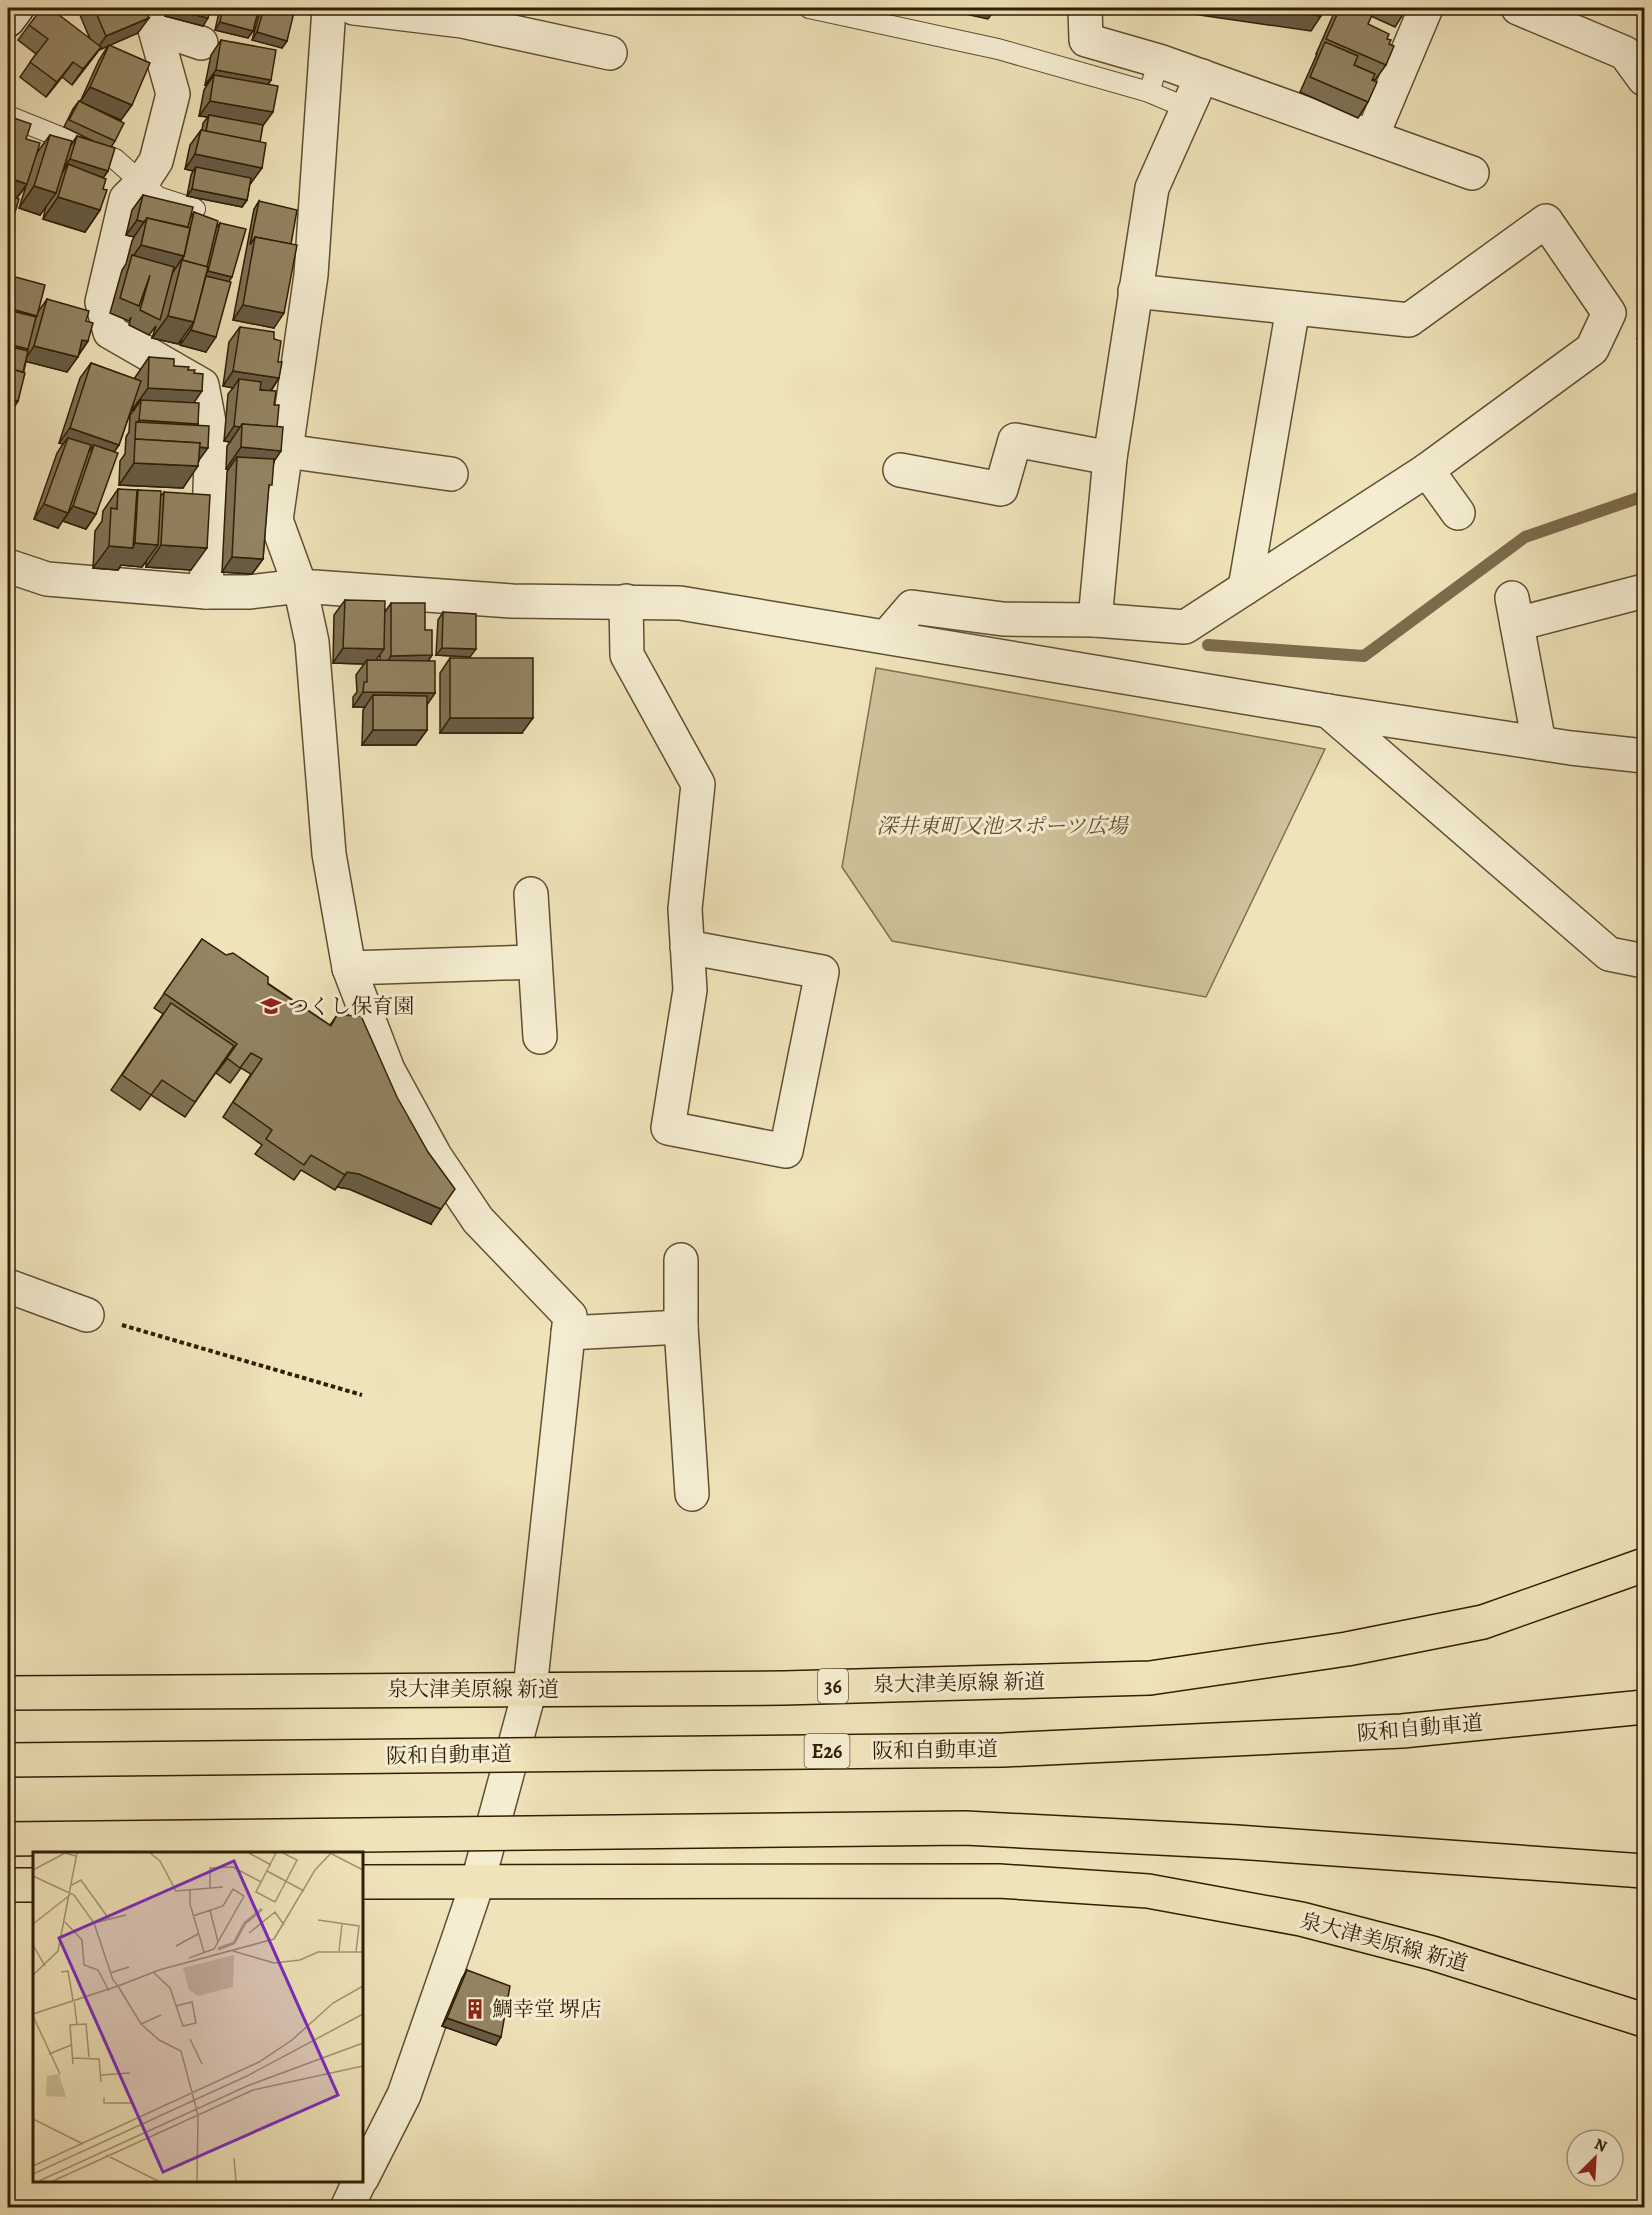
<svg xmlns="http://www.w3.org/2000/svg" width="1652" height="2215" viewBox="0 0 1652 2215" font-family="Alegreya,'Noto Serif JP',serif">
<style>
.green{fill:#cfc29a;stroke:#807050;stroke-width:1.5}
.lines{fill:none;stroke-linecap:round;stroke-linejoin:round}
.stream{stroke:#7c6c4c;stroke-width:12}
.service-casing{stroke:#604f32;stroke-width:22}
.minor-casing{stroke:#604f32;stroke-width:36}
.tertiary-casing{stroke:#604f32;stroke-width:36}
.secondary-casing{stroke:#301e05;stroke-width:36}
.primary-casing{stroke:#301e05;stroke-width:36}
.path{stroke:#301e05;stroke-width:4;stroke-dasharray:4.5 3;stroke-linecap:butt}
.service{stroke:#f5edd2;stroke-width:20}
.minor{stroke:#f5edd2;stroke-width:33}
.tertiary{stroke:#f5edd2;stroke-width:33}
.secondary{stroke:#f5edd2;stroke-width:33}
.primary{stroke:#efe3b9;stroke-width:33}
.motorway-bridge-casing{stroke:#301e05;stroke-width:36;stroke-linecap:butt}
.motorway-bridge{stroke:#efe3b9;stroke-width:33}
.wall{fill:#7e7255;stroke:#301e05;stroke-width:1.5;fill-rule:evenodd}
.shaded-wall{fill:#675c45;stroke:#301e05;stroke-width:1.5}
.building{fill:#938463;stroke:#301e05;stroke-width:1.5}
.labels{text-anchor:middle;stroke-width:6;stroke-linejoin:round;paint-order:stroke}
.shield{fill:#f5edd2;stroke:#6b5c42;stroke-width:1.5}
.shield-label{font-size:20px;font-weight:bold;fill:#301e05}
.park-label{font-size:21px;font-style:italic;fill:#604f32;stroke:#f5edd2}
.poi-label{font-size:21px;fill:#301e05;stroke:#f5edd2;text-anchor:start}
.street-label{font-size:21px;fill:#301e05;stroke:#f5edd2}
.inset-river{fill:none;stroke:#aea07c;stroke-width:3}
.inset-road{fill:none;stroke:#a39471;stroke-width:1.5}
.view{fill:#7b2cbf;fill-opacity:0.15;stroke:#7b2cbf;stroke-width:3}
.inset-edge{fill:none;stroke:#301e05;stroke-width:3}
</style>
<rect width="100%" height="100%" fill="#efe3b9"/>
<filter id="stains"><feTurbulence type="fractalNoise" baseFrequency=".00333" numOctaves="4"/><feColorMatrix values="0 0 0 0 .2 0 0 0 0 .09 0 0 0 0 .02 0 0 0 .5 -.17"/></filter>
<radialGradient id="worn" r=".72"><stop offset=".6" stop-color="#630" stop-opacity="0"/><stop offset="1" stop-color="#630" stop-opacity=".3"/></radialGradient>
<!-- green -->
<path class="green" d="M876,668L1325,749L1206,997L892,941L842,867Z"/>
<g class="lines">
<!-- stream -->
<path class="stream" d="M1208,645L1364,656L1525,537L1644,496"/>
<!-- service casing -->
<g class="service-casing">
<g id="service">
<path d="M809,8L998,49L1149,92"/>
<path d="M1159,61L1149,92L1187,108"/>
<path d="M8,116L115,159L158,197L195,209"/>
</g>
</g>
<!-- minor casing -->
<g class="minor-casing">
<g id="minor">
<path d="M149,8L173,94L156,161L141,184L126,199L102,302L110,332L202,385L212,438L206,592"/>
<path d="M354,8L462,21L610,53"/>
<path d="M1085,8L1086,40L1159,61L1472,173"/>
<path d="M1518,8L1625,53L1644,79"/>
<path d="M154,27L201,43"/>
<path d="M1372,136L1426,8"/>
<path d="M286,451L451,474"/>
<path d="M900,470L1001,489L1015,440L1110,458"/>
<path d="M1427,470L1458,513"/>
<path d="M8,566L47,579L206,592H249L300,586L312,642L329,854L349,968L388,1070L435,1156L478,1220L570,1316L530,1689L478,1881L458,1940L404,2095L362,2178"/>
<path d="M1245,588L1293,308"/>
<path d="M1512,598L1539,743"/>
<path d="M626,601L627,655L698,784L685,909L690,990L668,1128L786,1151L822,972L687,947"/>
<path d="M1095,620L1110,458L1152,188L1202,76"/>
<path d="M1517,624L1644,591"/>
<path d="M888,635L912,607L1003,619L1095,620L1185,627L1427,470L1592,349L1609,313L1546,221L1409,320L1135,291"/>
<path d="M1328,711L1609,954L1644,961"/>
<path d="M1328,711L1571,748L1644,756"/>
<path d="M531,894L540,1037"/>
<path d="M349,968L535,962"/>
<path d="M681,1260V1327L692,1494"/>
<path d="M8,1286L87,1315"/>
<path d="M568,1333L681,1327"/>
<path d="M347,2208L360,2180"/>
</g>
</g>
<!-- tertiary casing -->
<g class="tertiary-casing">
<path id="tertiary" d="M329,8L311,275L276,520L300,586L512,601L680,603L1328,711"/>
</g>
<!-- secondary casing -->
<g class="secondary-casing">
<path id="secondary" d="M8,20L17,8"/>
</g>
<!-- primary casing -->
<g class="primary-casing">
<g id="primary">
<path d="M8,1693L784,1688L1150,1678L1347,1649L1483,1622L1644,1565"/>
<path d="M362,1882L999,1881L1148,1891L1301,1919L1432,1953L1644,2020"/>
<path d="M8,1885H34"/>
</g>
</g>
<!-- path -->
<g class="path">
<path d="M1637,340L1644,335"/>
<path d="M122,1325L362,1395"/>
</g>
<!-- service -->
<use href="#service" class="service"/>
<!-- minor -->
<use href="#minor" class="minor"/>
<!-- tertiary -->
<use href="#tertiary" class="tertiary"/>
<!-- secondary -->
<use href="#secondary" class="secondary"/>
<!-- primary -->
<use href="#primary" class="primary"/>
<!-- motorway-bridge casing -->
<g class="motorway-bridge-casing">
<g id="motorway-bridge">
<path d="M8,1760L1003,1750L1402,1731L1644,1707"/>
<path d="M8,1839L965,1828L1237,1842L1644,1871"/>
</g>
</g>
<!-- motorway-bridge -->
<use href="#motorway-bridge" class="motorway-bridge"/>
</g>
<!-- wall -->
<g class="wall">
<path d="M77,8H144L138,33L110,45L121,120L100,111L115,141L111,147L108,171L103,178V189L100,210L85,232L43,219L46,206L40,215L19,208L26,186L17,198L26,139L36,154L50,135L71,145L77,136L93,141L64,127L73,109L79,101L80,102L99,60L108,46L99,50L72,85L62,77L46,97L20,77L36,54L18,40L29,25L90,39Z"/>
<path d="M167,8H211L203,26L165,16Z"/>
<path d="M220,8H259L253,31L248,38L215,30Z"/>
<path d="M261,8H292L287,41L282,48L252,40Z"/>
<path d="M1336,8H1407L1395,27L1371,16L1368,24L1387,39L1389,44L1386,65L1375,80L1373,79L1368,102L1358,118L1300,92L1317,54H1316L1334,13V12Z"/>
<path d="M221,40L271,80L268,84L262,127L251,183H250L247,200L242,207L187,196L191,175L193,171L185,169L190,145L201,130H202L203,123L208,117L199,116L204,90L207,85H205L211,55Z"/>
<path d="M143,195L190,218L194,212L216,228L220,223L229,281L206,352L180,345L182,340L178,344L152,338L156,326L149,335L129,325L131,317L129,321L110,313L122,270L126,264L132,241L134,237L126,235L132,210Z"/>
<path d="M259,201L274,328L233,320L254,209Z"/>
<path d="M8,275L38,312L47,299L86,321L88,341L67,372L26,361L18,401L13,409Z"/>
<path d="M240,327L274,339L278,362L279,378L271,391L274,405V462L268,491L263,559L252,574L222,572L227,472L228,470L226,469L227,446L230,442L224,441L228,394L233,388L223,386L229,342Z"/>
<path d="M149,357L174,366L188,370L198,424L197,425L199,461L183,488L119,485L120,461L125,454L126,437L129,432L130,415L134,410H132L133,404L119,445L114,452L96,514L86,529L63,521V519L58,528L34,519L57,453L63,444L59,443L80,378L91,363L134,379Z"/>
<path d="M118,489L136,493L138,490L160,497L164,492L191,570L146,567V561L142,567L121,565L118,570L93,568L95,531L102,521L103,511Z"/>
<path d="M345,600L385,612L391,603L425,630L432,655L428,661L435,693L427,704V730L416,745H362L363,710L365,707H353V697L357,692L356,675L364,664L333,663L334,615ZM380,654V660H376Z"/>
<path d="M443,612L470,657L436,655L438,620Z"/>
<path d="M450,658L522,733H440V673Z"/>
<path d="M202,939L330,1025L337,1015L431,1224L349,1189L337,1187L335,1190L301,1170L294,1180L255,1154L262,1145L223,1117L251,1074L241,1068L230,1083L216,1073L227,1059L226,1058L185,1117L151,1095L140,1110L111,1090L163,1014L154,1008Z"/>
<path d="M467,1970L496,2045L442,2026L462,1978Z"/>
</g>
<!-- shaded-wall -->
<g class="shaded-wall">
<path d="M937,8H996L988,19Z"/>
<path d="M1151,8H1262L1321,16L1311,31Z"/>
<path d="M1583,8H1600L1596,13Z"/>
<path d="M170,9L208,18L203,26L165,16Z"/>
<path d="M149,18L138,33L99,50L72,85L106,36Z"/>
<path d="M220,22L253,31L248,38L215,30Z"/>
<path d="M257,32L287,41L282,48L252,40Z"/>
<path d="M73,62L62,77L46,97L57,82Z"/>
<path d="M216,70L271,80L261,95L214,75L207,85H205Z"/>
<path d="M90,87L132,105L121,120L80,102Z"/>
<path d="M210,101L273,112L262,127L209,115L208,117L199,116Z"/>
<path d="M195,154L262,168L251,183L195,172L196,167L193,171L185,169Z"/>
<path d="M70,159L108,171L92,193L68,164L56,182L54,181Z"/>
<path d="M12,179L27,184L16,199L8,196V182Z"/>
<path d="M34,186L56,193L40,215L19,208Z"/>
<path d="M192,189L247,200L242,207L187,196Z"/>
<path d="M58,197L100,210L85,232L43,219Z"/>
<path d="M137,220L144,222L134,237L126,235Z"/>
<path d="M141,245L184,256L169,278L131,259Z"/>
<path d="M208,271L232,277L222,292L204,277Z"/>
<path d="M243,305L284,313L274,328L233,320Z"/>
<path d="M8,308L37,316L27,331L8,326Z"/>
<path d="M168,316L194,322L178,344L152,338Z"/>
<path d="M191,330L216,337L206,352L180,345Z"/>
<path d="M82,340L88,341L78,356Z"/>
<path d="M8,344L28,349L17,364L8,362Z"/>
<path d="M34,346L78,357L67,372L24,361Z"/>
<path d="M233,371L279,378L269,393L239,379L233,388L223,386Z"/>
<path d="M148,388L202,391L187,413L141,400L134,410H132Z"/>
<path d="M8,398L18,401L8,416Z"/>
<path d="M139,420L198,424L188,439L136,425Z"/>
<path d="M234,426L240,427L230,442L224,441Z"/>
<path d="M70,428L119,445L108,460L94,445L88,453L68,438L63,444L59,443Z"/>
<path d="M135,444L208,448L197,463Z"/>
<path d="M241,447L281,451L266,473L237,457L228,470L226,469Z"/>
<path d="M134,463L198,466L183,488L119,485Z"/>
<path d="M44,504L68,513L58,528L34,519Z"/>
<path d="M73,506L96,514L86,529L63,521Z"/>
<path d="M135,543L158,545L142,567L121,565L118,570L93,568L109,546L132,548Z"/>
<path d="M161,545L207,548L191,570L146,567Z"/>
<path d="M232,557L263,559L252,574L222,572Z"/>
<path d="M343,648L384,649L373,664L367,660L364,664L333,663Z"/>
<path d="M442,648L476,649L470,657L436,655Z"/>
<path d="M432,655L422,670L380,671L391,656Z"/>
<path d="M363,692L435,693L425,708L373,695L365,707H353Z"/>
<path d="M450,718H533L522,733H440Z"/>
<path d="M373,730H427L416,745H362Z"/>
<path d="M347,1172L359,1174L441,1209L431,1224L349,1189L337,1187Z"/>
<path d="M447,2018L501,2037L496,2045L442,2026Z"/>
</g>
<!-- building -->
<g class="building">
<path d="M42,8H50L101,47L83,69L73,62L57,82L30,62L48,39L29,25Z"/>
<path d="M94,8H144L149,18L106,36Z"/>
<path d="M170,8H211L208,18L170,9Z"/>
<path d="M223,8H259L253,31L220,22Z"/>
<path d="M264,8H295L287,41L257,32Z"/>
<path d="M1262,8H1323L1321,16Z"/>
<path d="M1340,8H1360L1373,13L1368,24L1389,34L1387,39L1391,40L1389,44L1394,46L1386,65L1326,39Z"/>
<path d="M1367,8H1375L1373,10Z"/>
<path d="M1396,8H1407L1405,12Z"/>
<path d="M221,40L276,50L271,80L216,70Z"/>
<path d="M1325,42L1358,56L1354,65L1375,74L1372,80L1377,82L1368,102L1310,77Z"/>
<path d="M109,45L150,63L132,105L90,87Z"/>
<path d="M214,75L278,86L273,112L210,101Z"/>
<path d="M79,101L124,123L115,141L69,120Z"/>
<path d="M209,115L263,125L260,142L206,131Z"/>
<path d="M8,116L31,124L26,139L40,143L27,184L12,179L11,183L8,182Z"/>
<path d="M201,130L266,143L262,168L195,154Z"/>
<path d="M50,135L72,141L56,193L34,186Z"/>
<path d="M77,136L115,148L108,171L70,159Z"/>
<path d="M68,164L106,179L103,189L107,190L100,210L58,197Z"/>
<path d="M196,167L251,178L247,200L192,189Z"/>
<path d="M8,195L19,199L8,235Z"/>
<path d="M143,195L193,207L188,227L147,218L144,222L137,220Z"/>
<path d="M259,201L297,210L291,244L255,237L250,245Z"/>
<path d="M194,212L218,221L207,267L182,260L184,256Z"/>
<path d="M147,218L190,228L184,256L141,245Z"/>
<path d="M220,223L246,229L232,277L208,271Z"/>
<path d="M255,237L297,245L284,313L243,305Z"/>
<path d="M132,255L174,267L160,320L140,310L150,275L139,306L120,298Z"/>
<path d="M182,260L208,267L194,322L168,316Z"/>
<path d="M8,275L45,285L37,316L8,308Z"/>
<path d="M206,276L231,282L216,337L191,330L194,322Z"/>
<path d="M47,299L89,311L86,321L93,323L88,341L82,340L78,357L34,346Z"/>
<path d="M8,310L36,317L28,349L8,344Z"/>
<path d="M240,327L274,332V339L281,341L278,362H282L279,378L233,371Z"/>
<path d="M8,346L28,351L23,372L8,368Z"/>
<path d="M149,357L174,359V366L189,367L188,370H195L194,373L203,374L202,391L148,388Z"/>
<path d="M91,363L141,381L119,445L70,428Z"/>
<path d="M8,368L25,373L18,401L8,398Z"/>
<path d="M239,379L261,382L260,390L276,391L274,405H279L277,427L242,424L240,427L234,426Z"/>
<path d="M141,400L199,403L198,424L139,420Z"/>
<path d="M8,408L13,409L8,431Z"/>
<path d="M136,422L209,426L208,448L199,447L200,443L135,439Z"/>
<path d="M242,424L283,427L281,451L241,447Z"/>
<path d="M68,438L91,445L68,513L44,504Z"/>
<path d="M135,439L200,443L198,466L134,463Z"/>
<path d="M94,445L118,453L96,514L73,506Z"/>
<path d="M237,457L274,459L272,485H269L263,559L232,557Z"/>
<path d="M118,489L137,490L133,548L109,546L111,508L117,509Z"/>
<path d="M138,490L161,491L158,545L135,543Z"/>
<path d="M164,492L210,495L207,548L161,545Z"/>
<path d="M8,574L11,575L8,585Z"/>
<path d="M345,600L385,601L384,649L343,648Z"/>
<path d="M391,603H425V630H432V655L391,656Z"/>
<path d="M443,612L476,614V649L442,648Z"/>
<rect x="450" y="658" width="83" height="60"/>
<path d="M367,660L435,661V693L363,692L364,682H367Z"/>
<path d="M373,695L427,696V730H373Z"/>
<path d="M202,939L226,955L233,953L268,977V984L331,1026L337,1015L361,1016L397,1097L428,1152L455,1189L441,1209L359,1174L347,1172L345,1175L311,1155L304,1165L266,1139L272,1130L233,1102L262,1059L251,1053L240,1068L227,1058L237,1044L164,993Z"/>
<path d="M171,1003L234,1046L195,1102L162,1080L151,1095L122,1075Z"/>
<path d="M467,1970L510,1986L501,2037L447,2018Z"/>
</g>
<!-- icons -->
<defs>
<g id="school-bare" transform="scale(1.62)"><path d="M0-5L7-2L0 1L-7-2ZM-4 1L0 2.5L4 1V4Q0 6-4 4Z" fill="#8f2418" stroke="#f5edd2" stroke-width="2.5" paint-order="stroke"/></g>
<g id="building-bare" transform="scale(1.62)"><path d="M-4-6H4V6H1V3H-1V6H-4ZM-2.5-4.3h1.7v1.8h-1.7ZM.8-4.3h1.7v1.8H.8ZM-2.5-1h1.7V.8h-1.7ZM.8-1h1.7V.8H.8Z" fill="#8f2418" stroke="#f5edd2" stroke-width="2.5" paint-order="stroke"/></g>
</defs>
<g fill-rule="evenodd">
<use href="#school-bare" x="271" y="1006"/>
<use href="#building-bare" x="475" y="2009"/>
</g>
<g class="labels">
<!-- shield labels -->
<g class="shield">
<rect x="818" y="1669" width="30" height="34" rx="4.5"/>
<rect x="804.5" y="1734" width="45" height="34" rx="4.5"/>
</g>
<g class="shield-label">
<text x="833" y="1693">36</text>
<text x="827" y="1758">E26</text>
</g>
<!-- park labels -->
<g class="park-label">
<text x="1002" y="833">深井東町又池スポーツ広場</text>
</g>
<!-- poi labels -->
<g class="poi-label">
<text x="288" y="1013">つくし保育園</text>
<text x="492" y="2016">鯛幸堂 堺店</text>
</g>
<!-- street labels -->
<g class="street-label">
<text transform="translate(959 1683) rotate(-1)" y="7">泉大津美原線 新道</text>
<text x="473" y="1696">泉大津美原線 新道</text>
<text transform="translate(1420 1728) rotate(-5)" y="7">阪和自動車道</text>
<text transform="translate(935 1750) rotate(-1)" y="7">阪和自動車道</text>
<text transform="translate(449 1755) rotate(-1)" y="7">阪和自動車道</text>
<text transform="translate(1384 1942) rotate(15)" y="7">泉大津美原線 新道</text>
</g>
</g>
<!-- overview -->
<g transform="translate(33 1852)">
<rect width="330" height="330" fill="#efe3b9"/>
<path d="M201,103L200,135L165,144L156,138L150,116ZM26,222L33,245L13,244L14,224Z" fill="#cfc29a"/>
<path class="inset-river" d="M185,97L201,91L212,71L229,57"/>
<path class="inset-road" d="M117,1L127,9L143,39L190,35M216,1L238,13M297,1L330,18M0,18L32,1L43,4M234,19L271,39M0,24L41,43L61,71L80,128L85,134L126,118L241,87L282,18L298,1M228,30L223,40L242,50L264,8L250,1M39,33L48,28L76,67M177,36V16L200,15L228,30L243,1M157,38V52L171,100M177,58L185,90M285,68L326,74L323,100M32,70L49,88L51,113L65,118L76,139M61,71L93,63M0,72L37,43M216,81L242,60L251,73M0,93L12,114M143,94L165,82M200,99L241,111L267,108L285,100H330M306,99L309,72M156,106L181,97L211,44L200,37L190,54L160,64M28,120L35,119L40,148M120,120L137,136L150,174L163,171L159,150L143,154M77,121L96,115M0,123L25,99L44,1M41,148L44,173M0,162L85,134L108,172L126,188L148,199L165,263L164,329M0,164L27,222M108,172L128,163M157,187L169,212M16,202L38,193M39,206L66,207L68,230M40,212L37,173L53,172L56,205M68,223L97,221M71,245V251H99L106,265M0,267L50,292M73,303L125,329M201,306L203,329M0,314L226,210L259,188L300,151L330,134M0,322L214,224L330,162M6,329L214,234L330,191M20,329L220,238L330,214"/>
<path class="view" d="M201,9L305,243L130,320L26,86Z"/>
<rect width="330" height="330" class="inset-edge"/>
</g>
<!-- margin -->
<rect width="1652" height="2215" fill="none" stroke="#efe3b9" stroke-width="30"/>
<rect x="9" y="9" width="1634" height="2197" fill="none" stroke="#301e05" stroke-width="3"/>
<rect x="15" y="15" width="1622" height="2185" fill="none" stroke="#301e05" stroke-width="1.5"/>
<!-- north arrow -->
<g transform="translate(1595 2158) rotate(24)"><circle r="28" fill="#f5edd2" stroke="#a69a80" stroke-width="1.5"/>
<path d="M0-4.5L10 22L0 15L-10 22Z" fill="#8f2418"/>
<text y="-9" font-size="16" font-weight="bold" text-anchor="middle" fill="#301e05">N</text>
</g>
<rect width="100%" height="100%" filter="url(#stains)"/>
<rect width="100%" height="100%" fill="url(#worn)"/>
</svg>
